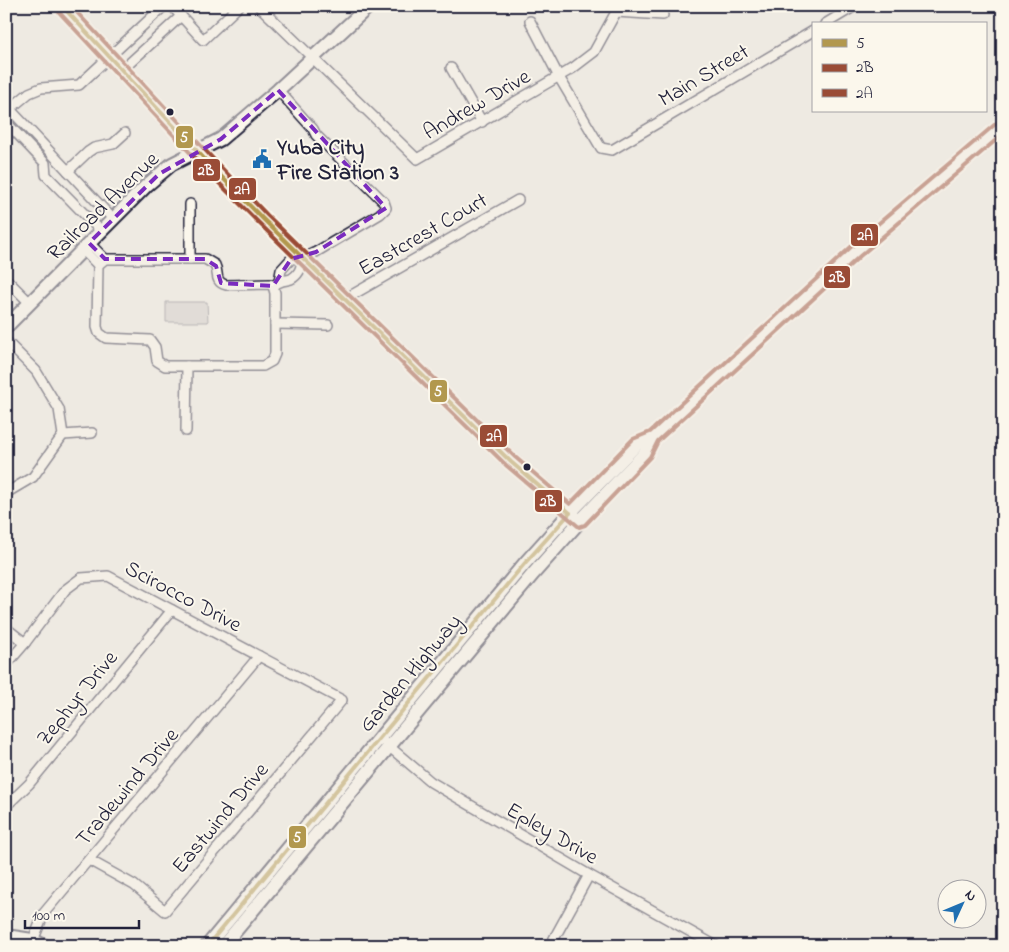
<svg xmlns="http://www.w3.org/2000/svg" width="1009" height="952" viewBox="0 0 1009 952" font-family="'Indie Flower',sans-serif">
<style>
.green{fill:#d0cdc9;stroke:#797882}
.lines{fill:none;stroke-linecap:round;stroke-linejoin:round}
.street-casing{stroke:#22223b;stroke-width:12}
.secondary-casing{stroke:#22223b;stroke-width:16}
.street{stroke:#fbf7ec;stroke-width:9}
.secondary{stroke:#fbf7ec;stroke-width:12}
.bus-1-casing{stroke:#fbf7ec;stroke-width:8}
.bus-2-casing{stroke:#fbf7ec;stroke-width:8}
.bus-3-casing{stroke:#fbf7ec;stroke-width:8}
.bus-1{stroke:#b2984e;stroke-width:4}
.bus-2{stroke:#9a4c36;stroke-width:4}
.bus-3{stroke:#9a4c36;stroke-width:4}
.marked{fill:none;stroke:#7b2cbf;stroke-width:4;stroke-dasharray:10 6;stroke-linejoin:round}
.bus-dot{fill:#22223b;stroke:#fbf7ec;stroke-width:2}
.labels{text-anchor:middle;stroke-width:4;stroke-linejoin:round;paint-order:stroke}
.street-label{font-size:22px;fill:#22223b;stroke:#fbf7ec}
.poi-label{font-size:22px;font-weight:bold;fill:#22223b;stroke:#fbf7ec;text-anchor:start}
.line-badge{stroke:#fbf7ec;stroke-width:2}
.badge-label{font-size:14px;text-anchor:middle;font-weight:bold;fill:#fff}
</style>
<rect width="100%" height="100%" fill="#eeeae2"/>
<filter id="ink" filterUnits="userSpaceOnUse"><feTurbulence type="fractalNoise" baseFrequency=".02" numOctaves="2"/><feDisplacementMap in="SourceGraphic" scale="10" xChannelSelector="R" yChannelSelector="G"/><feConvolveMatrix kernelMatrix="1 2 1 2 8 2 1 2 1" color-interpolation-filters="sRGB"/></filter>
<g filter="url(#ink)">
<!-- green -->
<path class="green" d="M166,302H207L208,322H166Z"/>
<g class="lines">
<!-- street casing -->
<g class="street-casing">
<g id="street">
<path d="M172,6L203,40L239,6"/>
<path d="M259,6L417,159L573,68L594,52L616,12L614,6"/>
<path d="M616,12L663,15"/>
<path d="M530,21L559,77L601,148L612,150L813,31"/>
<path d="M825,24L855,6"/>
<path d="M451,68L482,122"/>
<path d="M122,70L181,16"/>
<path d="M278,90L313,129L316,135L384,202L386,208L380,214L316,252L303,258L291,259L281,270L279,281"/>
<path d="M7,106L113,219"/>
<path d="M10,109L29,93L41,88L79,85L164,6"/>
<path d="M6,122L45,163L46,175L101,231"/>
<path d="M68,171L88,152L94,148L113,144L125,133"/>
<path d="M190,204V259"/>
<path d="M89,243L105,259H205L215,265C219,273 214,282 226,285L270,284L273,286L275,293V354L272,361L263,366H165L157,361L155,347L150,340L106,338L99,333L97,327L98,265L105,259"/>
<path d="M83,250L98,265"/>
<path d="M6,279L30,303"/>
<path d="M275,285C280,280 285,281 291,279C299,275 302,266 303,258"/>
<path d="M345,299L518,200"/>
<path d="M275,324L328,325"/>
<path d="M6,341L36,371L59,409L63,435L33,477L6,493"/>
<path d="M186,431L187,366"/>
<path d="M63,435L92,433"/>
<path d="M6,628L25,643"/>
<path d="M6,665L25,643L65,590L81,578L108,576L342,700L165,911L134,885L89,860"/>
<path d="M385,743L431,782L589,875L716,946"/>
<path d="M6,806L29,784L172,610"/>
<path d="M31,946L44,913L259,656"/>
<path d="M550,946L589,875"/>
</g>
</g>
<!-- secondary casing -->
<g class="secondary-casing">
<g id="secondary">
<path d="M62,6L213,168L263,219L511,462L580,521"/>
<path d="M6,327L146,186L172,164L221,139L278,90L369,6"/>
<path d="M6,936L32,940L45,946"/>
<path d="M207,946L525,563L570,513L637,444L653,437L856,251L1003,126"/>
<path d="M223,946L533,574L580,521L645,453L653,437"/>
</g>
</g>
<!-- street -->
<use href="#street" class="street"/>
<!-- secondary -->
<use href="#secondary" class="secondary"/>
<!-- bus-1 casing -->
<g class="bus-1-casing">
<g id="bus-1">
<path d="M62,6L213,168L263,219L511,462L570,513"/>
<path d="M207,946L525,563L570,513"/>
</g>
</g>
<!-- bus-2 casing -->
<g class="bus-2-casing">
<path id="bus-2" d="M57,10L208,172L259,223L507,466L579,527L585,525L650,457L658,441L860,256L1003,134"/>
</g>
<!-- bus-3 casing -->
<g class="bus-3-casing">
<path id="bus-3" d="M71,6L218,164L267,215L515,457L570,504L633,439L650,432L852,246L999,121"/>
</g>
<!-- bus-1 -->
<use href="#bus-1" class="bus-1"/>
<!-- bus-2 -->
<use href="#bus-2" class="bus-2"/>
<!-- bus-3 -->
<use href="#bus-3" class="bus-3"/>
</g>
</g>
<!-- marked area -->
<path d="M0 0H1009V952H0ZM278,90L386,208L316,252L291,259L273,286L221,283L216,266L205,259H105L89,243L159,174L221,139Z" fill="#eeeae2" fill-opacity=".55" fill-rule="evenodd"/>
<path class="marked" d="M278,90L386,208L316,252L291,259L273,286L221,283L216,266L205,259H105L89,243L159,174L221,139Z"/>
<!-- icons -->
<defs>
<g id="civic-bare" transform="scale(1.5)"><path d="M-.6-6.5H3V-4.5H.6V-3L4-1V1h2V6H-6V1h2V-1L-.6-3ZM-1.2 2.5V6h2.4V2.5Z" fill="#1f6fb2" stroke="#fbf7ec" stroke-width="2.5" paint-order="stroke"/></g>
</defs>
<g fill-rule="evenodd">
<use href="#civic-bare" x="262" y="159"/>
</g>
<!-- markers -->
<g class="bus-dot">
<circle cx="170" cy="112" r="4.5"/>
<circle cx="527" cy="467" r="4.5"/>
</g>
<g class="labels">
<!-- street labels -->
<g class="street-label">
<text transform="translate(703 74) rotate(-31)" y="8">Main Street</text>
<text transform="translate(476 103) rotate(-30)" y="8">Andrew Drive</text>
<text transform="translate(102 205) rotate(-44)" y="8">Railroad Avenue</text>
<text transform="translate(422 233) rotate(-30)" y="8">Eastcrest Court</text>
<text transform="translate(184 595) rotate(28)" y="8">Scirocco Drive</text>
<text transform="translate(409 672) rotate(-50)" y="8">Garden Highway</text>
<text transform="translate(76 697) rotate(-51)" y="8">Zephyr Drive</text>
<text transform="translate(126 786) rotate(-50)" y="8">Tradewind Drive</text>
<text transform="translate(219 817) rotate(-50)" y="8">Eastwind Drive</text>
<text transform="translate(553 832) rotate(30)" y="8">Epley Drive</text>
</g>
<!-- poi labels -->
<g class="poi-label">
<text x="277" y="154">Yuba City<tspan x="277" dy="25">Fire Station 3</tspan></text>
</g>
</g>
<g class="line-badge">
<rect x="175" y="125" width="19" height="24" rx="5" fill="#b2984e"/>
<rect x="192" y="158" width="29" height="24" rx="5" fill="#9a4c36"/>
<rect x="228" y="177" width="29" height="24" rx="5" fill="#9a4c36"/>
<rect x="850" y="223" width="29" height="24" rx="5" fill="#9a4c36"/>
<rect x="823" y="265" width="28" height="24" rx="5" fill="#9a4c36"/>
<rect x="429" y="379" width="19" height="24" rx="5" fill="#b2984e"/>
<rect x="479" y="424" width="29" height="24" rx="5" fill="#9a4c36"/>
<rect x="534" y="489" width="29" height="24" rx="5" fill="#9a4c36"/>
<rect x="288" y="825" width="19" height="24" rx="5" fill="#b2984e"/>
</g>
<g class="badge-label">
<text x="184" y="142">5</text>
<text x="206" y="175">2B</text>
<text x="242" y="194">2A</text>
<text x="865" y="240">2A</text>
<text x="837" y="282">2B</text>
<text x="438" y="396">5</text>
<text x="494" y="441">2A</text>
<text x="548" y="506">2B</text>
<text x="297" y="842">5</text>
</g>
<!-- margin -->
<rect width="1009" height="952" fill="none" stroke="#fbf7ec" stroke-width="25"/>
<rect x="12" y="12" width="984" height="927" fill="none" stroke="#22223b" stroke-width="2" filter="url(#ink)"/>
<!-- legend -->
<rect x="812" y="22" width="175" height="90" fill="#fbf7ec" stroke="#a4a2a5"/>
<rect x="822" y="39" width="25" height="8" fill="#b2984e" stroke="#a4a2a5"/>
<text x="856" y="48" font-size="15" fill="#22223b">5</text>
<rect x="822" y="64" width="25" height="8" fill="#9a4c36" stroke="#a4a2a5"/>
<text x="856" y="72" font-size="15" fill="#22223b">2B</text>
<rect x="822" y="89" width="25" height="8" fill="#9a4c36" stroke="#a4a2a5"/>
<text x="856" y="98" font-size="15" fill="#22223b">2A</text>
<!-- north arrow -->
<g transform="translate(962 904) rotate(46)"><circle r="24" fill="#fbf7ec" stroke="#a4a2a5"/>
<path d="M0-4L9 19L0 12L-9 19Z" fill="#1f6fb2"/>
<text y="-8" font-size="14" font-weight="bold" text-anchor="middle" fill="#22223b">N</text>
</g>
<!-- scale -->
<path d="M25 920v8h114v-8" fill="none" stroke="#22223b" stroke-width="2.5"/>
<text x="32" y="920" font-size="15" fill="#22223b" stroke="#fbf7ec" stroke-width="4" paint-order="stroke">100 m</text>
</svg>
